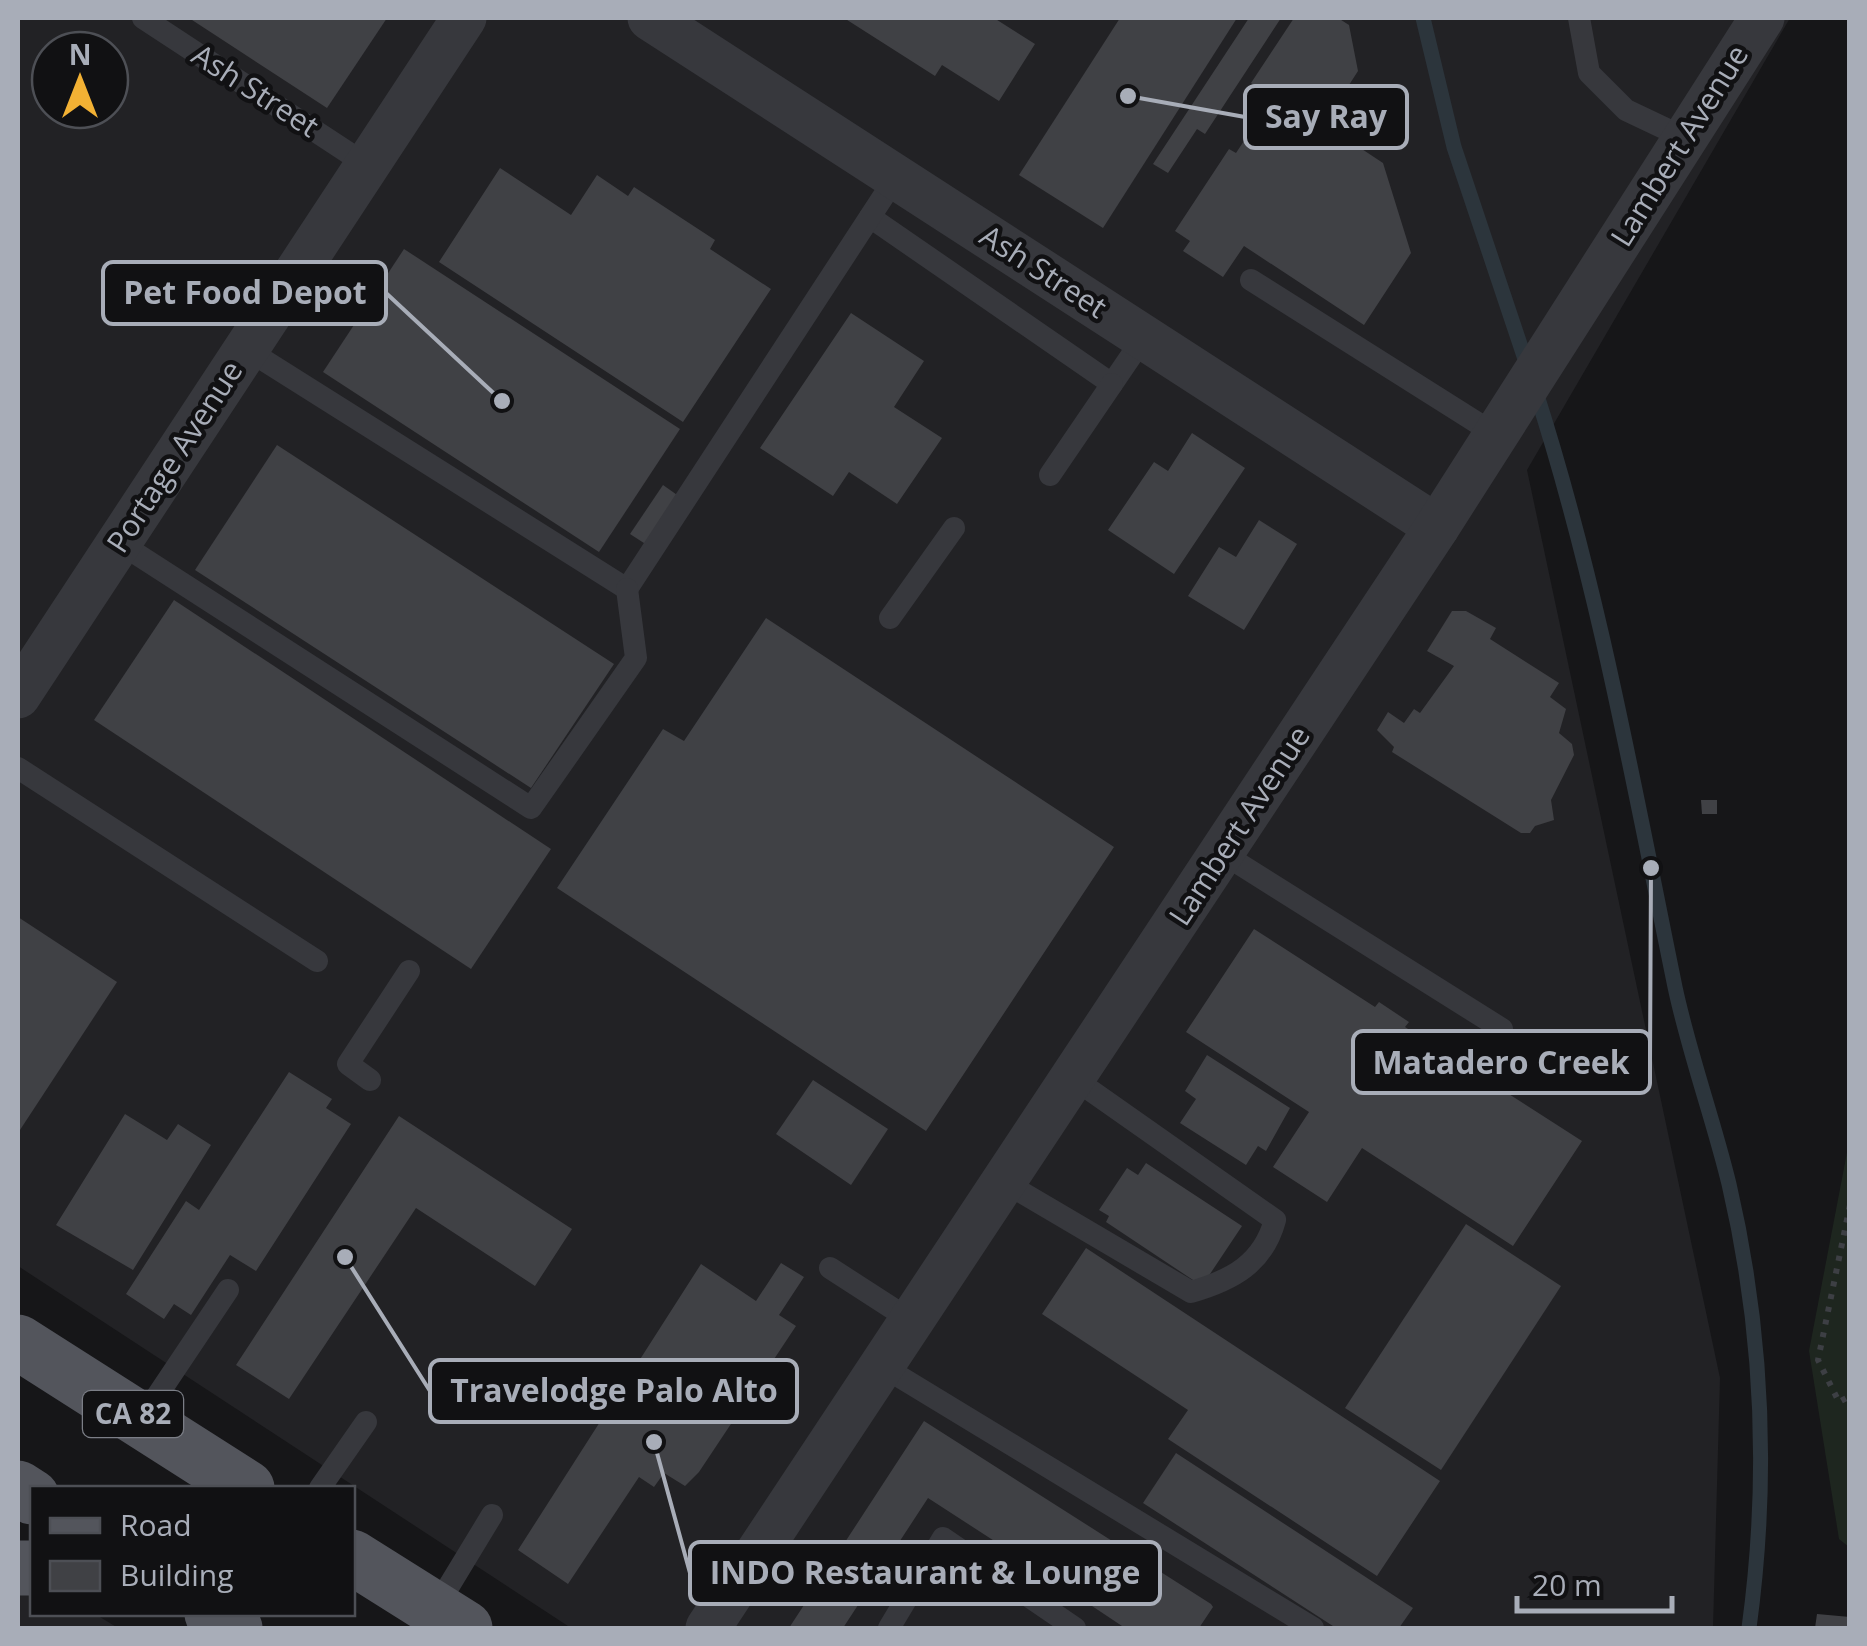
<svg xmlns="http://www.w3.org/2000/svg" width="1867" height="1646" viewBox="0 0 1867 1646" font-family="'Open Sans',sans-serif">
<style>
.built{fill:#222225;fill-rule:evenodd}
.green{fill:#1e261f}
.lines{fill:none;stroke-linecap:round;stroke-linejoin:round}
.stream{stroke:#2c353c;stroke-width:15}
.building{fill:#404145}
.path{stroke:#3d3f44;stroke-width:6;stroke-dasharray:5 8;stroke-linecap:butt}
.lane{stroke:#37383d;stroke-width:22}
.street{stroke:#37383d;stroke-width:45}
.primary{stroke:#53555c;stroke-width:55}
.labels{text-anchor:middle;stroke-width:9;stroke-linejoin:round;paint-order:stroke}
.shield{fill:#111113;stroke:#7b7e86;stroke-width:2.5}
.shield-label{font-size:28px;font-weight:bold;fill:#a8adb8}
.street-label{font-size:30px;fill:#a8adb8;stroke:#111113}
.leader{fill:none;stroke:#a8adb8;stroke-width:4}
.callout-dot{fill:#a8adb8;stroke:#111113;stroke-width:4}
.callout{fill:#111113;stroke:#a8adb8;stroke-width:4}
.callout-label{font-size:32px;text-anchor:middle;font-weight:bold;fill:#a8adb8}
</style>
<rect width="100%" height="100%" fill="#161618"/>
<!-- built -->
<g class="built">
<path d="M18,18H1790L1527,470L1720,1378L1713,1628H571L18,1266ZM50,50H110V110H50Z"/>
<path d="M18,1564L32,1574V1614H95L118,1628H18Z"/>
</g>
<!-- green -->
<path class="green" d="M1849,1142V1547L1839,1539L1809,1351Z"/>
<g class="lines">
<!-- stream -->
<g class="stream">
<path d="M1423,18L1454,147L1528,368"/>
<path d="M1535,389C1598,584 1634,787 1675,987C1689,1053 1713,1118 1729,1184C1763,1330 1769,1481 1749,1628"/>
</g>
</g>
<!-- building -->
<g class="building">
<path d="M189,18H387L327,108Z"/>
<path d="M844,18H994L1035,44L999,101L942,65L935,76Z"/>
<path d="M1120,18H1237L1103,228L1019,175Z"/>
<path d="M1249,18H1281L1205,134L1197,129L1168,173L1153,164Z"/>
<path d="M1294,18H1338L1349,25L1358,71L1324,124L1383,163L1411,253L1364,325L1244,246L1223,277L1183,251L1190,241L1175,231L1229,149L1236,153L1273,97L1251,83Z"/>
<path d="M500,168L571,215L597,175L628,196L634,187L715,240L710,249L771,289L683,422L439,262Z"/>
<path d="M404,249L680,429L599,552L323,372Z"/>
<path d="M851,313L924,361L894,407L942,438L897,504L849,472L833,496L760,448Z"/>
<path d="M1192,433L1245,468L1174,574L1108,530L1154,462L1168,471Z"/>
<path d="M277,445L614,664L531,788L195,570Z"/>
<path d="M663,485L680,497L647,545L630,534Z"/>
<path d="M1259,520L1297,544L1244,630L1188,596L1219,547L1236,557Z"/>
<path d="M174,600L551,849L471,969L94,720Z"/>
<path d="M1452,611H1466L1496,628L1490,639L1559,683L1550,697L1566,709L1559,733L1572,744L1574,755L1551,800L1554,820L1535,826L1530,833H1521L1392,752L1394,747L1377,730L1388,712L1404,723L1414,709L1420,713L1454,666L1427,651Z"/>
<path d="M766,618L1114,847L926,1131L557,888L663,729L684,741Z"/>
<path d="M1701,800H1717V814H1702Z"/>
<path d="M18,917L117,982L18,1133Z"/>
<path d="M1254,929L1375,1007L1379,1002L1409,1022L1405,1027L1472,1070L1476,1064L1504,1083L1501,1089L1582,1141L1513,1246L1362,1148L1327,1202L1273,1167L1309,1112L1186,1032Z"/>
<path d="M1207,1055L1290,1108L1266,1151L1258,1146L1246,1165L1180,1123L1196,1099L1185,1091Z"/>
<path d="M289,1072L332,1099L326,1108L351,1124L256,1271L230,1255L191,1315L174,1304L164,1319L126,1294L186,1201L199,1210Z"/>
<path d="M813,1080L888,1129L851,1185L776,1134Z"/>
<path d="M125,1114L167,1140L178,1124L211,1145L133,1270L56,1225Z"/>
<path d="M399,1116L572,1229L535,1286L416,1208L289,1399L236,1365Z"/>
<path d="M1146,1163L1242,1226L1202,1286L1106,1222L1109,1216L1099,1210L1127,1168L1138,1175Z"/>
<path d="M1466,1224L1561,1286L1441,1470L1345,1408Z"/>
<path d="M1086,1248L1440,1481L1377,1576L1168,1439L1188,1410L1042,1314Z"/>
<path d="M781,1263L804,1277L779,1315L796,1326L699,1472L685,1486L664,1473L654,1487L639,1477L568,1584L518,1550L701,1264L756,1301Z"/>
<path d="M924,1421L1211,1604L1213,1607L1199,1628H1125L1035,1568L1003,1575L986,1564L999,1544L928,1498L843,1628H789Z"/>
<path d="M1176,1453L1413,1608L1399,1628H1336L1143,1503Z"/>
<path d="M1817,1614L1850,1617V1628H1815Z"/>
</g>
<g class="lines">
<!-- path -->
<path class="path" d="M1850,1205L1818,1360L1839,1402L1850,1396"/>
<!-- lane -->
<g class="lane">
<path d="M143,18L367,165"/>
<path d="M1579,18L1589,73L1626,110L1685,138"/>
<path d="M870,217L1112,384L1144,337"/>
<path d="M1251,280L1495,434"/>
<path d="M246,349L627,589L896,177"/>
<path d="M1050,475L1112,384"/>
<path d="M118,542L531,808L636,658L627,589"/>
<path d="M890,618L954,528"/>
<path d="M18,768L317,961"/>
<path d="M1222,853L1502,1029"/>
<path d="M370,1080L348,1064L409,971"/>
<path d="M1004,1182L1191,1292C1232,1280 1263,1264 1275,1220L1073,1078"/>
<path d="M830,1268L912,1321"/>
<path d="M882,1366L1313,1628"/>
<path d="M141,1420L228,1290"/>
<path d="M320,1488L366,1422"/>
<path d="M435,1609L492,1515"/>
<path d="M889,1628L943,1538L1075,1628"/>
</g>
<!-- street -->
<g class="street">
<path d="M650,18L1437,527"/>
<path d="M18,696L464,18"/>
<path d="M708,1628L1437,527L1762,18"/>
</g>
<!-- primary -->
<g class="primary">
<path d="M18,1342L247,1488"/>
<path d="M18,1488L32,1497"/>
<path d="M352,1557L465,1628"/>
<path d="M18,1568H32"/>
<path d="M212,1614L235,1628"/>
</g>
</g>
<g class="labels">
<!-- shield labels -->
<rect class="shield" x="83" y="1391" width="100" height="46" rx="8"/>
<g class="shield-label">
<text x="133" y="1424">CA 82</text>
</g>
<!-- street labels -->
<g class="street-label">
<text transform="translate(255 91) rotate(33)" y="10">Ash Street</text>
<text transform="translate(1680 146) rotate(-58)" y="10">Lambert Avenue</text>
<text transform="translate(1043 272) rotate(33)" y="10">Ash Street</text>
<text transform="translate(175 457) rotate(-57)" y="10">Portage Avenue</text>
<text transform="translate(1240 826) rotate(-57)" y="10">Lambert Avenue</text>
</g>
</g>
<!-- callouts -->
<path class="leader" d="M1128 96L1245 117M502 401L386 293M1651 868L1650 1062M345 1257L430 1391M654 1442L690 1573"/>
<g class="callout-dot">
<circle cx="1128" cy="96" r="10"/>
<circle cx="502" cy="401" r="10"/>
<circle cx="1651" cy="868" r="10"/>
<circle cx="345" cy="1257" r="10"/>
<circle cx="654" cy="1442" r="10"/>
</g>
<g class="callout">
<rect x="1245" y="86" width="162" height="62" rx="10"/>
<rect x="103" y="262" width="283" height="62" rx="10"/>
<rect x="1353" y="1031" width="297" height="62" rx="10"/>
<rect x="430" y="1360" width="367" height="62" rx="10"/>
<rect x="690" y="1542" width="470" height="62" rx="10"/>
</g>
<g class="callout-label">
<text x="1326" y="128">Say Ray</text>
<text x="245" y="304">Pet Food Depot</text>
<text x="1501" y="1074">Matadero Creek</text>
<text x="614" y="1402">Travelodge Palo Alto</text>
<text x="925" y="1584">INDO Restaurant &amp; Lounge</text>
</g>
<!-- border -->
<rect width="1867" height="1646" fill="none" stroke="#a8adb8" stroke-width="40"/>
<!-- legend -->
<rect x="30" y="1486" width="325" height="130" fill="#111113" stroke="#4d4f55" stroke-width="2.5"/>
<rect x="50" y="1518" width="50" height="15" fill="#53555c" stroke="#4d4f55" stroke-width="2.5"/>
<text x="120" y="1536" font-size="30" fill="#a8adb8">Road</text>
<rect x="50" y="1561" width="50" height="30" fill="#404145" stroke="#4d4f55" stroke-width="2.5"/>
<text x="120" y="1586" font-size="30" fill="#a8adb8">Building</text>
<!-- north arrow -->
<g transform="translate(80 80)"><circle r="48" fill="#111113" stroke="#4d4f55" stroke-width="2.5"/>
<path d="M0-8L18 38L0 25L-18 38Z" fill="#f2b134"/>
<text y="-15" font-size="28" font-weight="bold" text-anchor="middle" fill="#a8adb8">N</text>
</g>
<!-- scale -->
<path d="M1517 1596v15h155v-15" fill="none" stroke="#a8adb8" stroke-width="5"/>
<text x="1532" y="1596" font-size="30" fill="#a8adb8" stroke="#111113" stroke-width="8" paint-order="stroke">20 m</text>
</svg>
